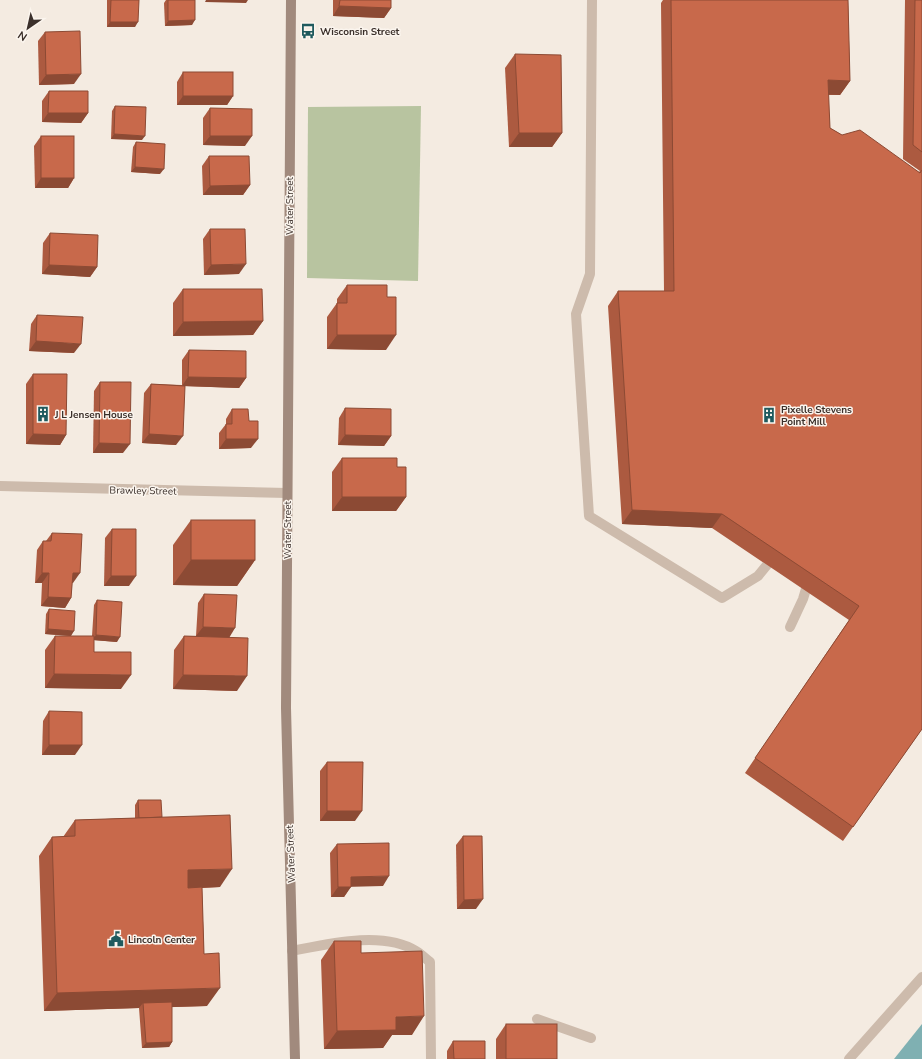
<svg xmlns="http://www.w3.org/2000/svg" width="922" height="1059" viewBox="0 0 922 1059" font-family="'Nunito Sans',sans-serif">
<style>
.green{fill:#b8c4a0}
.water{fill:#7fb0b2}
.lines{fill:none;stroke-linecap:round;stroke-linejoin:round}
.lane{stroke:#cdbbac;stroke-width:10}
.street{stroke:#cdbbac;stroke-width:10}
.secondary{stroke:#a18a7d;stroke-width:10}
.wall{fill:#ac5a40}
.shaded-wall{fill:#8c4a34}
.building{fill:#c8694b;stroke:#8c4a34}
.labels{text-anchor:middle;stroke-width:3;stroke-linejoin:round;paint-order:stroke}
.poi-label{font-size:10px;font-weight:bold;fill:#3b302b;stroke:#fbf5ee;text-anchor:start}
.street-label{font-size:10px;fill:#3b302b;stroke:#fbf5ee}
</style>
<rect width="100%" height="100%" fill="#f4ebe1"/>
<!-- green -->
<path class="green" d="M421,106L418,281L307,278L308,107Z"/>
<!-- water -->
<path class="water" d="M922,1024V1059H894Z"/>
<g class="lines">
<!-- lane -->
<g class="lane">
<path d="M592,0L590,274L576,314L589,516L722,598L758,576L775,555"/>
<path d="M790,627L803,599L809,579"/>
<path d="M292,951C327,944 383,930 416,951C421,954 425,958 430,962L431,1059"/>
<path d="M537,1019L591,1038"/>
<path d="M849,1059L922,977"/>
</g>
<!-- street -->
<path class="street" d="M0,486L287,493"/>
<!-- secondary -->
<path class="secondary" d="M291,0L286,708L295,1059"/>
</g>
<!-- wall -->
<g class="wall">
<path d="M107,0H139L135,27H107Z"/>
<path d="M166,0H195L192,25L165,26L164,3Z"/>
<path d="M333,0H391V8L384,18L333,16Z"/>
<path d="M663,0H848L850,81L840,95H828L830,128L842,135L919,172L920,171L903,159L905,0H922V729L843,841L745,773L849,620L712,528L622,524L608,306L618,291H664L661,3Z"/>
<path d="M45,32L74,84L39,85L38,41Z"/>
<path d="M515,54L562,133L552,147H509L505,68Z"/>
<path d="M183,72L233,96L227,105H177V82Z"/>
<path d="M49,91L88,113L81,123L42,122V101Z"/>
<path d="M115,106L142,140L111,139L112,111Z"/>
<path d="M210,108L245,146L203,145V118Z"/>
<path d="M41,136L74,178L68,188H35L34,146Z"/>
<path d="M136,142L160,174L131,172L133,147Z"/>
<path d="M209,156L250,185L243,195H203L202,166Z"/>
<path d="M210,229L239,274L204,275L203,239Z"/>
<path d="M50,233L97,267L90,277L42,274L43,243Z"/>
<path d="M347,285L386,350L327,349V317L337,303V299Z"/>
<path d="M183,289L263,321L253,335L173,336V303Z"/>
<path d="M37,315L74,353L29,351L31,324Z"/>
<path d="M189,350L246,378L239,388L185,386L176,445L142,443L144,393L151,384L182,385V360Z"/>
<path d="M33,374L66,435L60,445L26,444V384Z"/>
<path d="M100,382L123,453H93L94,391Z"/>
<path d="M345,408L391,436L384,446L338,445L339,418Z"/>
<path d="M232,409L249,421L251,448L219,449V433L226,424V419Z"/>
<path d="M342,458L397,467L406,497L396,511H332V472Z"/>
<path d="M191,520L255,560L237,586L173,585V545Z"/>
<path d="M112,529L129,586H104L105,538Z"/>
<path d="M52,533L73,583H72L71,598L65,608L41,606L42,583H35L37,550L43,541H46Z"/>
<path d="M204,594L229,637L237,691L173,689L174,650L184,636H196L198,603Z"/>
<path d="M97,600L117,642L94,640V652L121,689L45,688V650L55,636H92L94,605Z"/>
<path d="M49,609L71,636L45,634L46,614Z"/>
<path d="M49,711L75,755H42L43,721Z"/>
<path d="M327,762L355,821H320V771Z"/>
<path d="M138,800L162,817L220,887L202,888L204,954L207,1006L172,1007V1042L169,1047L142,1048L139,1008L44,1011L39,856L52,837H63L75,820L135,818V805Z"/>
<path d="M463,836L476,909H457L456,845Z"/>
<path d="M337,844L383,886H351L344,897H331L330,853Z"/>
<path d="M334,941L412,1035H392L383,1048L324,1049L321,960Z"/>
<path d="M506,1024L557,1059H496V1039Z"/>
<path d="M453,1041L485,1059H447V1051Z"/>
</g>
<!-- shaded-wall -->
<g class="shaded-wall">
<path d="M206,0H248L246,3L205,2Z"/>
<path d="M339,6L391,8L384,18L333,16Z"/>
<path d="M195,20L192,25L165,26L168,21Z"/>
<path d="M110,22H138L135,27H107Z"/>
<path d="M81,74L74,84L39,85L46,75Z"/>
<path d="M828,80L850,81L840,95L818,94Z"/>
<path d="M183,96H233L227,105H177Z"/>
<path d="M48,113H88L81,123L42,122Z"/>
<path d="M519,133H562L552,147H509Z"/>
<path d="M114,134L145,136L142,140L111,139Z"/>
<path d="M210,136H252L245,146L203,145Z"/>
<path d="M135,167L164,169L160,174L131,172Z"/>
<path d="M41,178H74L68,188H35Z"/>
<path d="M250,185L243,195H203L210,186Z"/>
<path d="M246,264L239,274L204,275L211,265Z"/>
<path d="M49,265L97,267L90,277L42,274Z"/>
<path d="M263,321L253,335L173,336L183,322Z"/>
<path d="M337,335H396L386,350L327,349Z"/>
<path d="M36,341L81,344L74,353L29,351Z"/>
<path d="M188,377L246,378L239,388L182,386Z"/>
<path d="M33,434L66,435L60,445L26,444Z"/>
<path d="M149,434L183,436L176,445L142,443Z"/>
<path d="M345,435L391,436L384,446L338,445Z"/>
<path d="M226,439H258L251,448L219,449Z"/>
<path d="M99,443L130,444L123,453H93Z"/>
<path d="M342,497H406L396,511H332Z"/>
<path d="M632,510L722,514L712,528L622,524Z"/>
<path d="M191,560H255L237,586L173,585Z"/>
<path d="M42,573H49L42,583H35Z"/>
<path d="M73,573H80L73,583L66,582Z"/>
<path d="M111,576H136L129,586H104Z"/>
<path d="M48,597L71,598L65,608L41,606Z"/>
<path d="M203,627L235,628L229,638L196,636Z"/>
<path d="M48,629L74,631L71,636L45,634Z"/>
<path d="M96,635L120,637L117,642L92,640Z"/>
<path d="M54,674L131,675L121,689L45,688Z"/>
<path d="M183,675L247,676L237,691L173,689Z"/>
<path d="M49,745H82L75,755H42Z"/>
<path d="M327,811H362L355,821H320Z"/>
<path d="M232,869L220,887L175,889L188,870Z"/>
<path d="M389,876L383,886L344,887L351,877Z"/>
<path d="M338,887H351L344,897H331Z"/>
<path d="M483,899L476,909H457L464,900Z"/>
<path d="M220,988L207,1006L143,1008V1003L139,1008L44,1011L57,993Z"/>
<path d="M424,1016L412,1035H392L383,1048L324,1049L337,1031L396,1017Z"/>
<path d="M172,1042L169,1047L142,1048L146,1043Z"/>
</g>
<!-- building -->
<g class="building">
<path d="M111,0H139L138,22H110Z"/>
<path d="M168,0H195V20L168,21Z"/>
<path d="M340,0H391V8L339,6Z"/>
<path d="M671,0H848L850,81L828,80L830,128L842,135L860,130L920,173L922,170V729L853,827L755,758L859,606L722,514L632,510L618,291H674Z"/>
<path d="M915,0H922V152L913,145Z"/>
<path d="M80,31L81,74L46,75L45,32Z"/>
<path d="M515,54L561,55L562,133H519Z"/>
<rect x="183" y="72" width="50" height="24"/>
<path d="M49,91H88V113H48Z"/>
<path d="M115,106L146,107L145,136L114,134Z"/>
<path d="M210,108L252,109V136H210Z"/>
<rect x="41" y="136" width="33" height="42"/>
<path d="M136,142L165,144L164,169L135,167Z"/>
<path d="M209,156H249L250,185L210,186Z"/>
<path d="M210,229H245L246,264L211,265Z"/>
<path d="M50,233L98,235L97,267L49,265Z"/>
<path d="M347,285H387V297H396V335H337V303H347Z"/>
<path d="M183,289H262L263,321L183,322Z"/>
<path d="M37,315L83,317L81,344L36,341Z"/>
<path d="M189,350L246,351V378L188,377Z"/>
<path d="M33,374H67L66,435L33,434Z"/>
<path d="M100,382H131L130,444L99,443Z"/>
<path d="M151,384L185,386L183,436L149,434Z"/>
<path d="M345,408L391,409V436L345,435Z"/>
<path d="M232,409H248L249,421H258V439H226V424H232Z"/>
<path d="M342,458H397V467H406V497H342Z"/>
<rect x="191" y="520" width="64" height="40"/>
<path d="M112,529H136V576H111Z"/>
<path d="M52,533L82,534L80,573H73L71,598L48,597L49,573H42L43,541H51Z"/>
<path d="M204,594L237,595L235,628L203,627Z"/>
<path d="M97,600L122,602L120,637L96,635Z"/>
<path d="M49,609L75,611L74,631L48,629Z"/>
<path d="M55,636H94V652H131V675L54,674Z"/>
<path d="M184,636L248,638L247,676L183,675Z"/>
<path d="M49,711L82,712V745H49Z"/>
<path d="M327,762H363L362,811H327Z"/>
<path d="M138,800H161L162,817L139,818Z"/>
<path d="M230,815L232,869L188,870V888L202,887L204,954L219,953L220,988L57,993L52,837L75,836V820Z"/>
<path d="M463,836H482L483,899L464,900Z"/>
<path d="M389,843V876L351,877V887H338L337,844Z"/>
<path d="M334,941H361V953L422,951L424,1016L396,1017V1030L337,1031Z"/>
<path d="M172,1002V1042L146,1043L143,1003Z"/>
<rect x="506" y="1024" width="51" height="35"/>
<path d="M453,1041H485V1059H454Z"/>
</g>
<!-- icons -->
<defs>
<g id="bus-bare" transform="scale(1.2)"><path d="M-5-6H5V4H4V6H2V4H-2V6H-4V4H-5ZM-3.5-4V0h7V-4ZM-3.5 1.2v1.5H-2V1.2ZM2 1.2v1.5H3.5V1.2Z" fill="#1f5a5e" stroke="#fbf5ee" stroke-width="2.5" paint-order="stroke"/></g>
<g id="building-bare" transform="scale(1.2)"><path d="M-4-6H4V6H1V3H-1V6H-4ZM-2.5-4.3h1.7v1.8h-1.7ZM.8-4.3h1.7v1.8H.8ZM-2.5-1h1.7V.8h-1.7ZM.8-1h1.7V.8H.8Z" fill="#1f5a5e" stroke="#fbf5ee" stroke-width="2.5" paint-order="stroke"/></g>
<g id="civic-bare" transform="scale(1.2)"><path d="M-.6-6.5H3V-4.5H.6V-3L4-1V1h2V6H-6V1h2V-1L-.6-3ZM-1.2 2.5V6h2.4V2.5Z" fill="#1f5a5e" stroke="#fbf5ee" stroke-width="2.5" paint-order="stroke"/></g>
</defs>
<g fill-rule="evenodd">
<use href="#bus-bare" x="308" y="31"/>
<use href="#building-bare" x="43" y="414"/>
<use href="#building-bare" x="769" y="415"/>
<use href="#civic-bare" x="116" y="939"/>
</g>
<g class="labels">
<!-- poi labels -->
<g class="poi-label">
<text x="320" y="35">Wisconsin Street</text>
<text x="781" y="413">Pixelle Stevens<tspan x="781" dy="12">Point Mill</tspan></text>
<text x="55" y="418">J L Jensen House</text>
<text x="128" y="943">Lincoln Center</text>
</g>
<!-- street labels -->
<g class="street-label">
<text transform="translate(289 206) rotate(-90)" y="4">Water Street</text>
<text transform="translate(143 490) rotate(1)" y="4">Brawley Street</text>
<text transform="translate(287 530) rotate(-90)" y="4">Water Street</text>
<text transform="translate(290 854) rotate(-92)" y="4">Water Street</text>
</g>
</g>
<!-- north arrow -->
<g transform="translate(28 28) rotate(214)" stroke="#fbf5ee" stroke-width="3" paint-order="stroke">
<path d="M0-3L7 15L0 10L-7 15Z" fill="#3b302b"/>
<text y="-6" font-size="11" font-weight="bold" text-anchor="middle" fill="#3b302b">N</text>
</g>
</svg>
